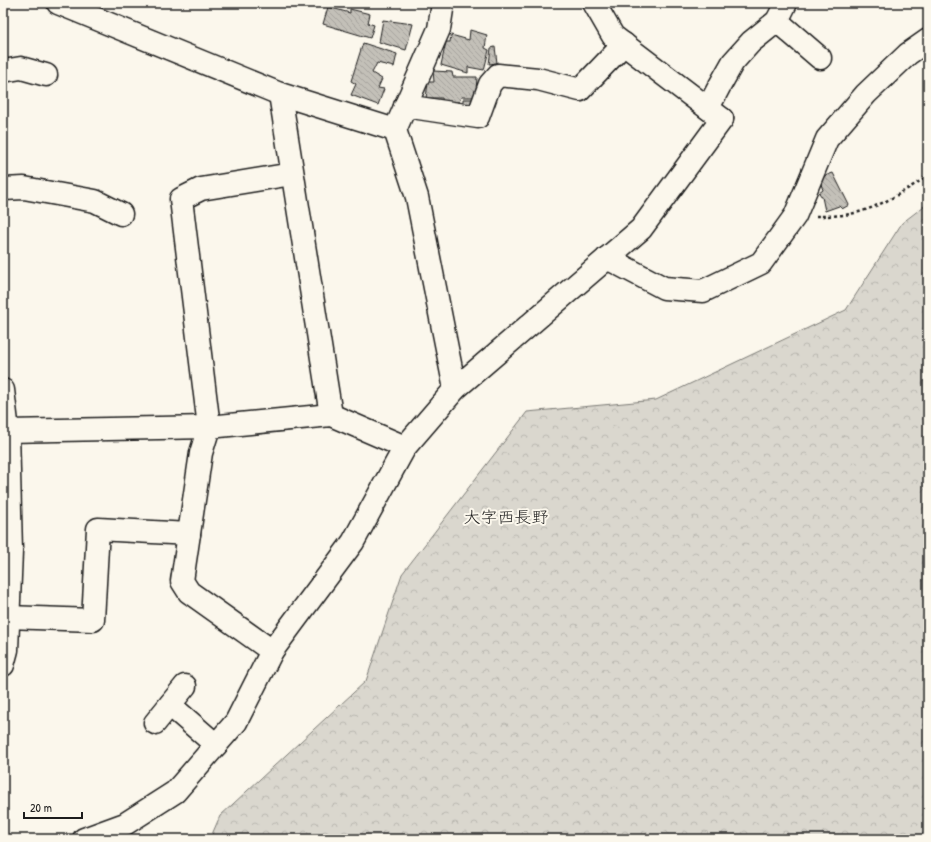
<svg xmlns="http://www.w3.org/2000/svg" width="931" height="842" viewBox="0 0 931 842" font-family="'Patrick Hand','Klee One',sans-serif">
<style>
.forest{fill:url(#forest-crowns);stroke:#7b7a75}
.building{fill:url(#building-back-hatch);stroke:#1c1c1c}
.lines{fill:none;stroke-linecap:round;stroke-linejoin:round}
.street-casing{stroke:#1c1c1c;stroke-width:25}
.secondary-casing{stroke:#1c1c1c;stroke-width:25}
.path{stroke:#1c1c1c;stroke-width:2.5;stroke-dasharray:3 3;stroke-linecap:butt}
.street{stroke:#fbf7ec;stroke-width:22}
.secondary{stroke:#fbf7ec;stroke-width:22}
.labels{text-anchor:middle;stroke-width:4;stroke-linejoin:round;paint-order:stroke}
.quarter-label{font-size:17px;fill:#1c1c1c;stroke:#fbf7ec}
</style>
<defs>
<pattern id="forest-crowns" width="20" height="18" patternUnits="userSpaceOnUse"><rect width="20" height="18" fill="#dad7ce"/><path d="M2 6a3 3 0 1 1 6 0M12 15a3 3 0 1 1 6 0" fill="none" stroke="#bab8b0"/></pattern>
<pattern id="building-back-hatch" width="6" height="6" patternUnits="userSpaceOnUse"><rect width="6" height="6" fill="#c3c0b8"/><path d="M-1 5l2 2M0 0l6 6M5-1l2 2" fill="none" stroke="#a7a49e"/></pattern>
</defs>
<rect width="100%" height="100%" fill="#fbf7ec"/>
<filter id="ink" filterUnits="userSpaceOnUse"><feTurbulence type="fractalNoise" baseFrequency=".025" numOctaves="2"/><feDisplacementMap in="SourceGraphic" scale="8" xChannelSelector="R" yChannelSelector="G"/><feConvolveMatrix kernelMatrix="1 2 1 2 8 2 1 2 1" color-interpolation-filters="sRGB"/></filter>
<g filter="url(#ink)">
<!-- forest -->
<path class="forest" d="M928,203V839H210L220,816L366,681L402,574L527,412L656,400L846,310L902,223Z"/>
<!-- building -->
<g class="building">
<path d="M351,3H363L361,7Z"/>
<path d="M328,7L350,13V9L370,14L368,23L374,25L370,38L323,24Z"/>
<path d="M383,20L413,24L406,50L379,42Z"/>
<path d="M470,30L487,35L485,48L489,50L484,70L468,67V73L441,65L446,42H450L451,35L469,40Z"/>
<path d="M363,43L397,54L394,67L377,63L372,73L382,79L378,88L384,89L378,105L351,95L356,84L351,81Z"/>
<path d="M495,47L497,63L489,64L491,48Z"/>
<path d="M433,71L452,72L453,77H477L476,93L474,94L473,97H461L459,102H443L442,98H426L428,82H434Z"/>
<path d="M463,99H477L474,104L463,105Z"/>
<path d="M833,173L849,205L842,209L839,206L825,211L822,197L819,193L823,190L819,178Z"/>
</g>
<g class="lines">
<!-- street casing -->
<g class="street-casing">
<g id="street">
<path d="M58,3L280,94L395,130"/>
<path d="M443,3L439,29L395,130L417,197L455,389"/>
<path d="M594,3L613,36L722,119"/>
<path d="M777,21L820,58"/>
<path d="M3,71L21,68L46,75"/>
<path d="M280,94L331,415"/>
<path d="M405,106L478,117L490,84L498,75L538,79L580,90L624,44"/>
<path d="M708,108L719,87L733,62L751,42L777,21L786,3"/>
<path d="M3,189L24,188L95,201L121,214"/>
<path d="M607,258L664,288L703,291L761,263L795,216L827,139L866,94L908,54L928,40"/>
<path d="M7,617L93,620L98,529L189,534"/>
<path d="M272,651L189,592L182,581L201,453L209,427L181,199L201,189L292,174"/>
<path d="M170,705L216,745"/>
<path d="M155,723L185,686"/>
</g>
</g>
<!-- secondary casing -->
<g class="secondary-casing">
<g id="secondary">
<path d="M3,390L8,431L11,551L7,650L3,665"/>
<path d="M8,431L209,427L331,415L405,447"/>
<path d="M84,839L125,824L175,792L236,722L272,651L353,542L405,447L455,389L641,229L722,119"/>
</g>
</g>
<!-- path -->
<path class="path" d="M816,216C827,216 839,216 850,214C878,209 904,191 928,176"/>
<!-- street -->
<use href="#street" class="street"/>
<!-- secondary -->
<use href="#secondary" class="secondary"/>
</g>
</g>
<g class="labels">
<!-- quarter labels -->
<g class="quarter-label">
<text x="506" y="523">大字西長野</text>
</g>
</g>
<!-- margin -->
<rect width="931" height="842" fill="none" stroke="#fbf7ec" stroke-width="16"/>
<rect x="8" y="8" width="915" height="826" fill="none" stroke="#1c1c1c" stroke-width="1.5" filter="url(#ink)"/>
<!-- scale -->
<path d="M24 812v6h58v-6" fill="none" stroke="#1c1c1c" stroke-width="2"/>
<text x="30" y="812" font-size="12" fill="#1c1c1c" stroke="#fbf7ec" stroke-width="3" paint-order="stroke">20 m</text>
</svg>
